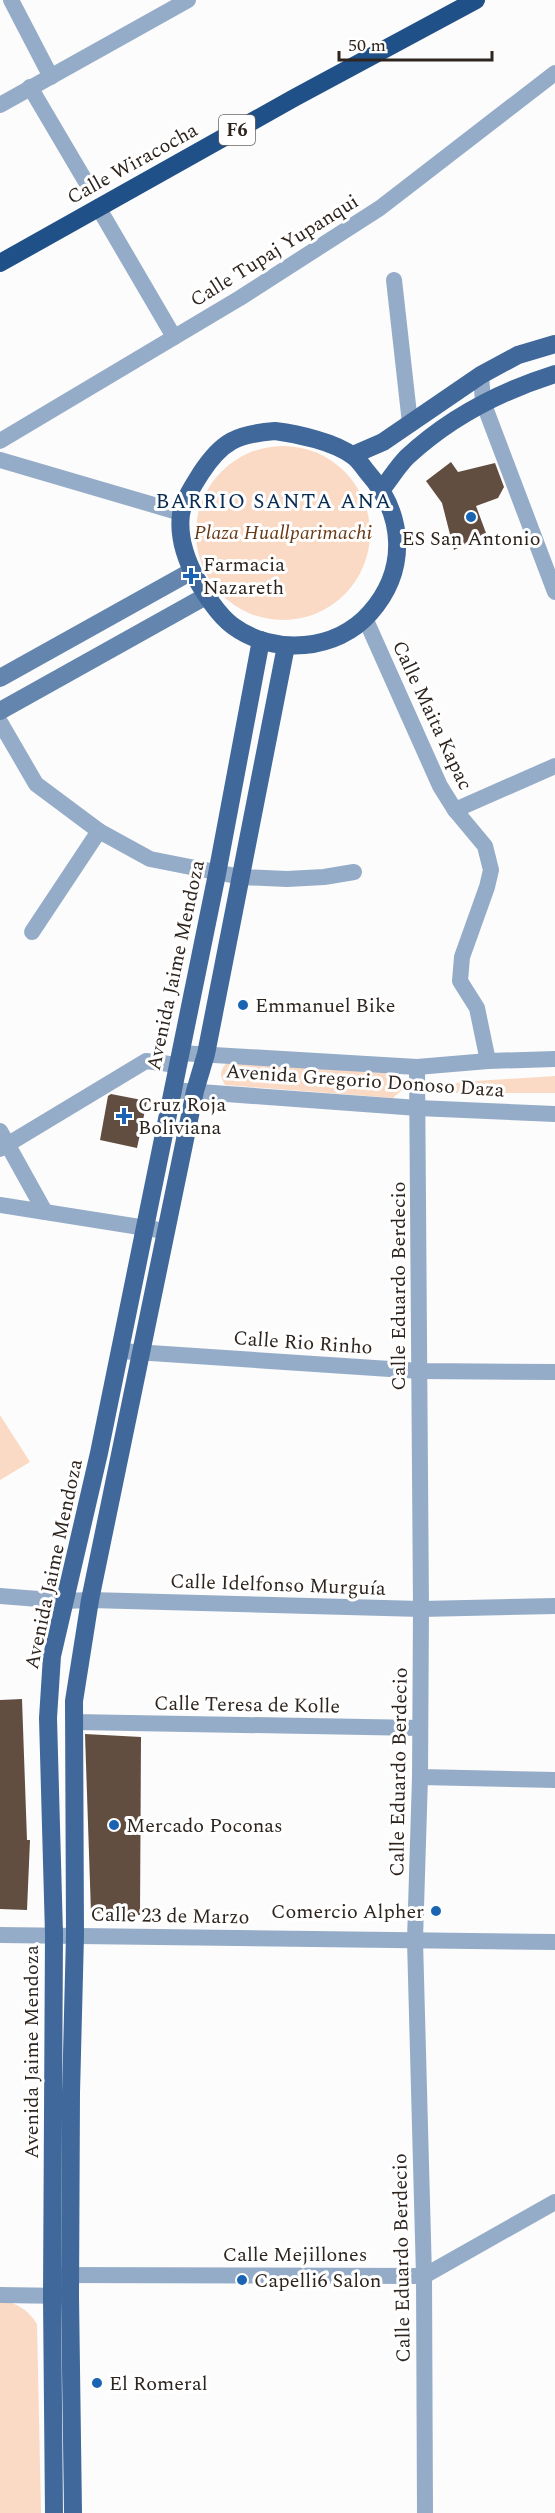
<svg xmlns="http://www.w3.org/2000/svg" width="555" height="2513" viewBox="0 0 555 2513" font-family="Spectral,serif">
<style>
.green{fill:#fadac4}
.building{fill:#624e41}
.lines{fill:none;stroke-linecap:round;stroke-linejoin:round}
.street{stroke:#95acc8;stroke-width:16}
.secondary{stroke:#6485ae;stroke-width:18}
.primary{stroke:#40689a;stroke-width:18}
.highway{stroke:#1f5088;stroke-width:18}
.poi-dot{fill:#1b64b4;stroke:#fff;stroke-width:2}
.labels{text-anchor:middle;stroke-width:6;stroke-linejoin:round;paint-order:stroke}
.shield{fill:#fff;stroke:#6d6662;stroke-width:1.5}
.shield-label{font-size:18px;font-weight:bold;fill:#2e251f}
.street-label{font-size:20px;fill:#2e251f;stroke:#fff}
.park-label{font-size:20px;font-style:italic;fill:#683914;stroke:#fff}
.poi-label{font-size:20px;fill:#2e251f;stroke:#fff;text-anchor:start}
.neighbourhood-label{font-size:21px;letter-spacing:1.5px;fill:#092c52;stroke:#fff}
</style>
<rect width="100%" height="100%" fill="#fcfcfc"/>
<!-- green -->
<g class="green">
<circle cx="283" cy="533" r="87"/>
<path d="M227,1062L398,1074L404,1079V1088L393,1098L225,1085C219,1075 220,1071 227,1062Z"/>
<path d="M555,1076V1093H453L447,1086L460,1082Z"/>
<path d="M0,1415L30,1462L0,1480Z"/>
<path d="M0,2301C17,2302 28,2310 37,2324L41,2513H0Z"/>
</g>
<!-- building -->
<g class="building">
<path d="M451,462L458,472L495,463L504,487L498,498L476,506L486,533L454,550L442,503L426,481Z"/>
<path d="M111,1094L147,1101L137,1148L100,1140L108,1096Z"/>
<path d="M22,1699L27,1840H30L27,1910L0,1909V1700Z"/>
<path d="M85,1734L141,1737L140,1915L91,1913Z"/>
</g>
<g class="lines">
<!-- street -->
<g class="street">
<path d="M11,0L51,77"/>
<path d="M30,87L86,182"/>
<path d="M0,105L188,0"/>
<path d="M98,207L174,337"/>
<path d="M394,280L410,423"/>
<path d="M481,375L483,402L555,592"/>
<path d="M0,441L240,298L380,208L555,73"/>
<path d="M0,460L181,513"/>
<path d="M365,618L440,786L455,810L485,846L491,870L487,887L462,957L460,981L477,1008L488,1061"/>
<path d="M0,722L36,784L99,831L150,859L241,877L287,879L324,877L354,872"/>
<path d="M455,810L555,766"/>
<path d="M32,932L99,831"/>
<path d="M180,1053L417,1067L488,1061L555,1059"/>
<path d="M417,1067L421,1609L420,1777L415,1940L424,2276L425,2513"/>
<path d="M172,1090L418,1108L555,1114"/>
<path d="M0,1131L45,1212"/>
<path d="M0,1149L146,1061L177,1065"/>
<path d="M0,1205L165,1231"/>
<path d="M120,1351L420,1371L555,1372"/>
<path d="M0,1596L64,1601L90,1600L421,1609L555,1606"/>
<path d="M74,1722L420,1728"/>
<path d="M420,1777L555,1780"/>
<path d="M0,1935L555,1942"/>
<path d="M56,2275L424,2276L555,2202"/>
<path d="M0,2295L66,2296"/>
</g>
<!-- secondary -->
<g class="secondary">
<path d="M0,678L192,571"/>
<path d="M0,711L206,596"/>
</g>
<!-- primary -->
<g class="primary">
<path d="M275,431C298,434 335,442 353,456C359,460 363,467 368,473C405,515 408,570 370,613C337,651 274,656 233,626C218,615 206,595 197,580C186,560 178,537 181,514C184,499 193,486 201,473C222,441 237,434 275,431Z"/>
<path d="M353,455L383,442L481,375L518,355L555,344"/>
<path d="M382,489C390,479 398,466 407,457C449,418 501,391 555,374"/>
<path d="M54,2513L52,2297L54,1934L48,1718L52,1656L99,1453L217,874L261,640"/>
<path d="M73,2513L70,2296L71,2093L75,1935L74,1701L90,1600L195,1091L206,1054L286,646"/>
</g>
<!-- highway -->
<path class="highway" d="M0,263L294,98L476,0"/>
</g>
<!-- markers -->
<g class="poi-dot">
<circle cx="471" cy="517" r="6"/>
<path d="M188 567h6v6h6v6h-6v6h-6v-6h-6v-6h6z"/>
<circle cx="243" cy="1005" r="6"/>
<path d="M121 1107h6v6h6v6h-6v6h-6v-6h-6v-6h6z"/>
<circle cx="114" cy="1825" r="6"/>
<circle cx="436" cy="1911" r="6"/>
<circle cx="242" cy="2280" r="6"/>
<circle cx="97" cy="2383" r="6"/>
</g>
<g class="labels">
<!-- shield labels -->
<rect class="shield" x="219" y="115" width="36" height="30" rx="4.5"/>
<g class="shield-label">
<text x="237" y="136">F6</text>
</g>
<!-- street labels -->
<g class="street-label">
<text transform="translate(132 163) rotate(-29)" y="7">Calle Wiracocha</text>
<text transform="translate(274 250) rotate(-32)" y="7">Calle Tupaj Yupanqui</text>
<text transform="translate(433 715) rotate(65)" y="7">Calle Maita Kapac</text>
<text transform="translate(175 965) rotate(-78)" y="7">Avenida Jaime Mendoza</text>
<text transform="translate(365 1080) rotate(4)" y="7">Avenida Gregorio Donoso Daza</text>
<text transform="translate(398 1286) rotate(-90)" y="7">Calle Eduardo Berdecio</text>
<text transform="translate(303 1342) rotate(4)" y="7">Calle Rio Rinho</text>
<text transform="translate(53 1564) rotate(-78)" y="7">Avenida Jaime Mendoza</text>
<text transform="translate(278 1584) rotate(2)" y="7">Calle Idelfonso Murguía</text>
<text transform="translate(247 1704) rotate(1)" y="7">Calle Teresa de Kolle</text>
<text transform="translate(398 1772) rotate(-89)" y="7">Calle Eduardo Berdecio</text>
<text transform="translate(170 1915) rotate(1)" y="7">Calle 23 de Marzo</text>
<text transform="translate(31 2052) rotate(-90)" y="7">Avenida Jaime Mendoza</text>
<text x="295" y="2261">Calle Mejillones</text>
<text transform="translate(401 2258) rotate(-91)" y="7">Calle Eduardo Berdecio</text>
</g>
<!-- park labels -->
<g class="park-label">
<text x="283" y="539">Plaza Huallparimachi</text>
</g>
<!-- poi labels -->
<g class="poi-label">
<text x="471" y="545" text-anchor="middle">ES San Antonio</text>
<text x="203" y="571">Farmacia<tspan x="203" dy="23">Nazareth</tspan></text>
<text x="255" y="1012">Emmanuel Bike</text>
<text x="138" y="1111">Cruz Roja<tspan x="138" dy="23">Boliviana</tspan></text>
<text x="126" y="1832">Mercado Poconas</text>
<text x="424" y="1918" text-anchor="end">Comercio Alpher</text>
<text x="254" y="2287">Capelli6 Salon</text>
<text x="109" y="2390">El Romeral</text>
</g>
<!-- neighbourhood labels -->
<g class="neighbourhood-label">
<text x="274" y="508">BARRIO SANTA ANA</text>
</g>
</g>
<!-- scale -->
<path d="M339 51v9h153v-9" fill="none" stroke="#2e251f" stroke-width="3"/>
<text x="348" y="51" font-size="18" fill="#2e251f" stroke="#ffffff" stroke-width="4.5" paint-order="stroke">50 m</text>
</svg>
